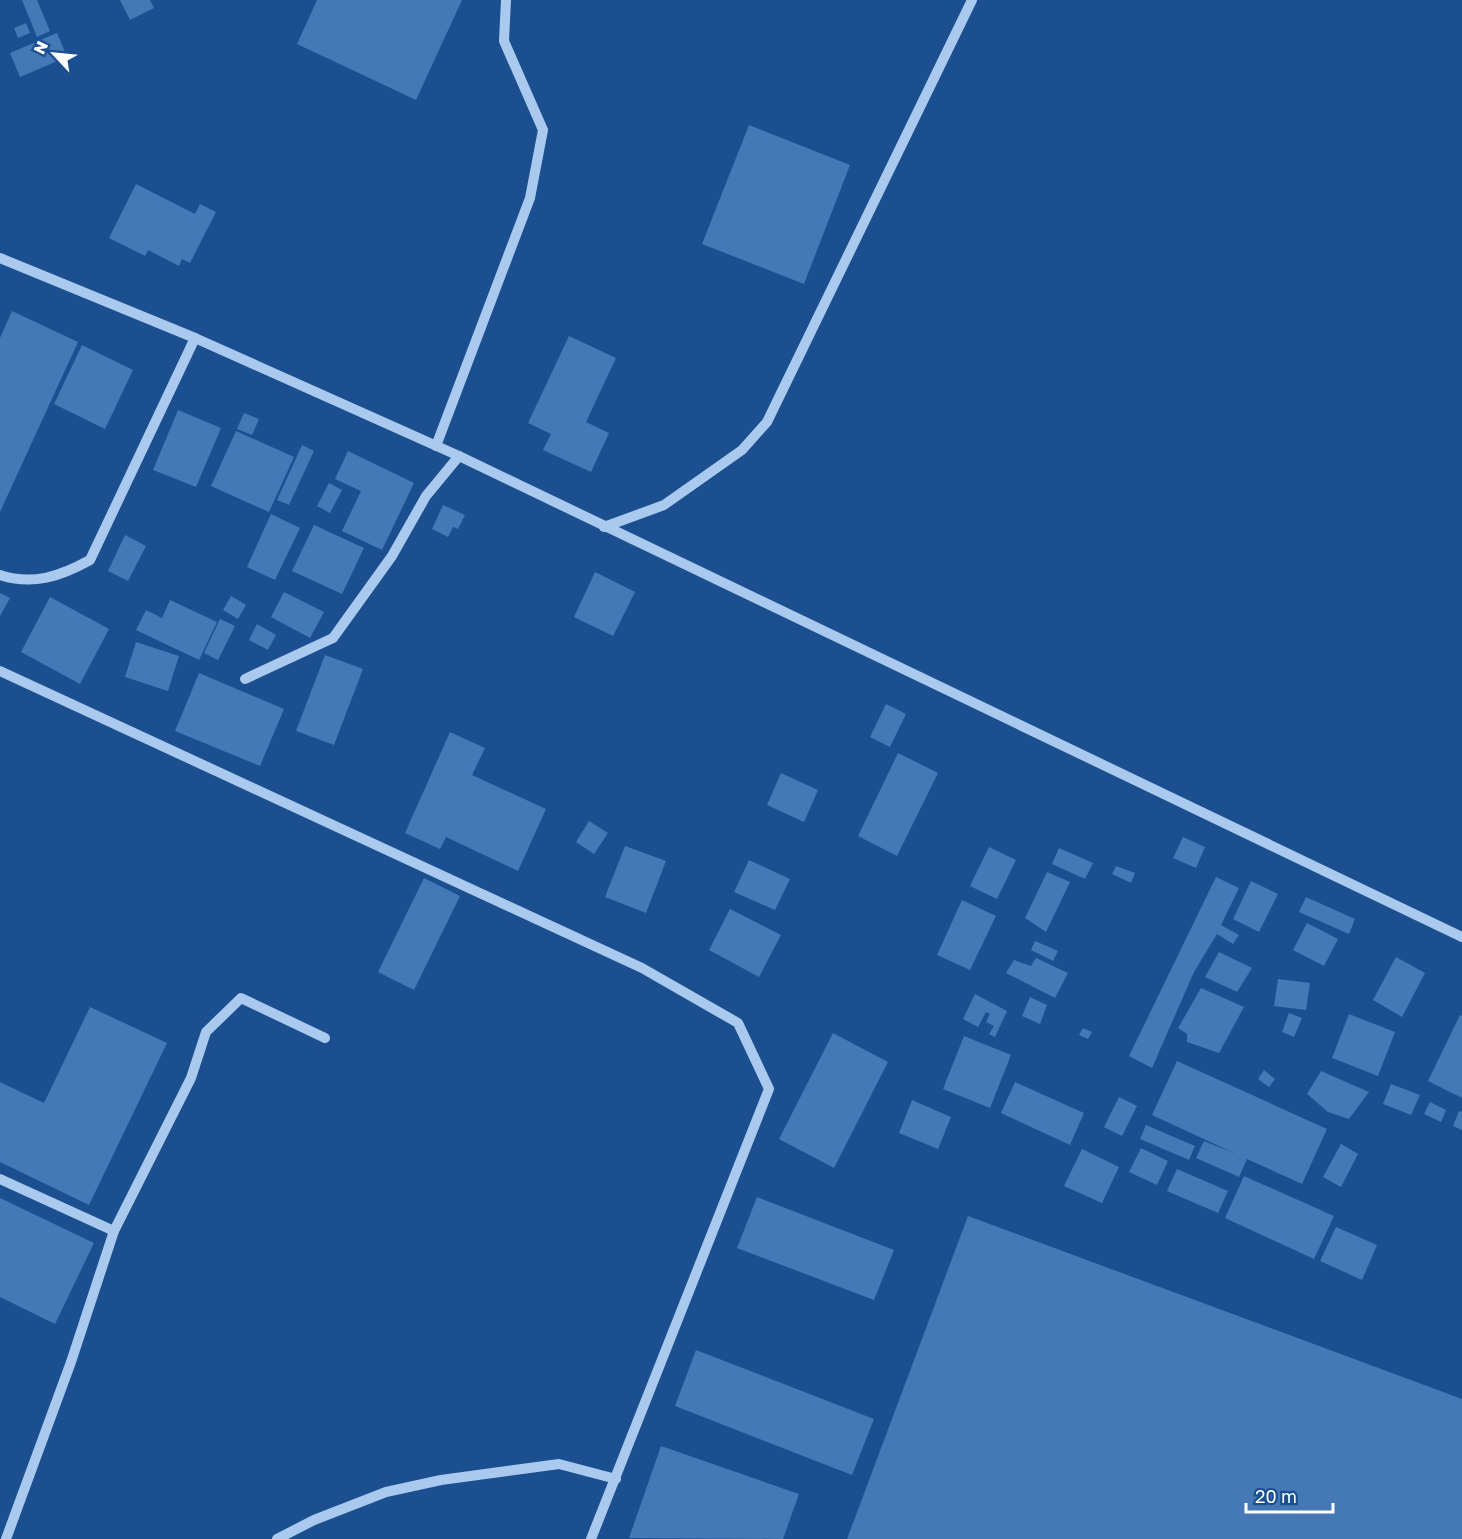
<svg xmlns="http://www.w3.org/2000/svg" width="1462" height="1539" viewBox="0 0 1462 1539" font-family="'Golos Text',sans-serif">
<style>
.building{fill:#4478b7}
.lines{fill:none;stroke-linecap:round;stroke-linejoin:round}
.minor{stroke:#a9c9ee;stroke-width:10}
</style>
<rect width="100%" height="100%" fill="#1b4f8f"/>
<!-- building -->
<g class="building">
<path d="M22,0H37L50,31L37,37Z"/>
<path d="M120,0H150L154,8L130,20Z"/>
<path d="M317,0H462L416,100L297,44Z"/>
<path d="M26,23L30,33L18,38L14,28Z"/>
<path d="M57,33L67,57L20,77L10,53Z"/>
<path d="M749,125L850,165L804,284L702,244Z"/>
<path d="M136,184L195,214L200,204L216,212L190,263L182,259L179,266L148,250L145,256L109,238Z"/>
<path d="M12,311L78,342L0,512V338Z"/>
<path d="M569,336L616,358L586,422L609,433L591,472L543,450L551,434L528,423Z"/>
<path d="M82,345L133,370L105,429L54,404Z"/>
<path d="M178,410L221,428L196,487L153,470Z"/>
<path d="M244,413L259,419L252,435L237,429Z"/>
<path d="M236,431L294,457L269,512L211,486Z"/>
<path d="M302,445L314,451L289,505L277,500Z"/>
<path d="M348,451L414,483L382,550L342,531L361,491L335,479Z"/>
<path d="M329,483L342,490L330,513L317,506Z"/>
<path d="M443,505L465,515L458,529L453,527L448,537L432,529Z"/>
<path d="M271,514L300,528L275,580L247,567Z"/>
<path d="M314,525L364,548L342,594L292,571Z"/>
<path d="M125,535L146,546L128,581L108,571Z"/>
<path d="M595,572L635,592L613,636L574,617Z"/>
<path d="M284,592L324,612L310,638L271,617Z"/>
<path d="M0,593L10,598L0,616Z"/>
<path d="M231,596L246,605L238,619L223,610Z"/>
<path d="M50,597L109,629L80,684L21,652Z"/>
<path d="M170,600L217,622L199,660L136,630L146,610L162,618Z"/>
<path d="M220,619L235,626L218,660L204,653Z"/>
<path d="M257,624L276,635L268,650L249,640Z"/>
<path d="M136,642L179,656L168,691L125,677Z"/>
<path d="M325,655L363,669L334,745L296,731Z"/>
<path d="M199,673L284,709L260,766L175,731Z"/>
<path d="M886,704L906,714L890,747L870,737Z"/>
<path d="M450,732L485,748L472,775L546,809L518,871L446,837L440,849L405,833Z"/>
<path d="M898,753L938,773L897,856L858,836Z"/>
<path d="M781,773L818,790L804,822L767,805Z"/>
<path d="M589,821L608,833L594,854L576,842Z"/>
<path d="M1183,837L1205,847L1196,868L1173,858Z"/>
<path d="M625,846L666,861L646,913L605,897Z"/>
<path d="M989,847L1016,860L997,899L970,886Z"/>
<path d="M1059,848L1093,863L1085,879L1052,864Z"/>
<path d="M749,860L790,879L775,910L734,892Z"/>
<path d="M1116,866L1135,873L1131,883L1112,874Z"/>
<path d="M1047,872L1070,882L1046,932L1025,918Z"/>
<path d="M1216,877L1239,888L1221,925L1239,935L1233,944L1217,934L1194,972L1152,1068L1129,1056Z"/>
<path d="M424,878L460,896L414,990L378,972Z"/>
<path d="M1251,881L1278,894L1259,932L1233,919Z"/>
<path d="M1306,897L1355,919L1349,934L1299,912Z"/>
<path d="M962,900L996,916L970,970L937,955Z"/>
<path d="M730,909L781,935L759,977L709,950Z"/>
<path d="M1307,923L1338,939L1324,966L1293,950Z"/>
<path d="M1035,941L1058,951L1053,961L1031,950Z"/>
<path d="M1219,952L1252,968L1237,992L1205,977Z"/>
<path d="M1396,957L1425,973L1402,1017L1373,1000Z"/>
<path d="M1036,958L1068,973L1055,998L1006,973L1014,960L1031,966Z"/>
<path d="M1278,979L1310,983L1306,1010L1274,1006Z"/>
<path d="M1201,988L1244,1007L1219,1053L1187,1042V1034L1178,1028Z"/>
<path d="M975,994L1007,1011L995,1037L989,1034L994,1026L986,1022L990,1014L986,1012L990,1005L978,1027L963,1019Z"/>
<path d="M1030,997L1047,1005L1040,1024L1022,1016Z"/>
<path d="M90,1007L167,1043L89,1205L0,1162V1082L44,1103Z"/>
<path d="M1289,1013L1302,1018L1294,1037L1282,1032Z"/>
<path d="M1349,1014L1395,1032L1378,1076L1332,1058Z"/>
<path d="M1460,1015L1462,1016V1098L1428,1081Z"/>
<path d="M1083,1028L1092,1032L1088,1039L1079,1035Z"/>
<path d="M833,1033L888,1062L834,1168L779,1139Z"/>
<path d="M964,1036L1011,1055L990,1108L943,1089Z"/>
<path d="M1177,1061L1327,1129L1302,1184L1247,1159L1239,1177L1196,1158L1204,1141L1234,1153L1152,1115Z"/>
<path d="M1264,1070L1275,1079L1269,1087L1258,1079Z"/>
<path d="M1321,1071L1369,1092L1349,1119L1328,1112L1307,1094Z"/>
<path d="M1015,1082L1084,1113L1070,1145L1001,1113Z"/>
<path d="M1391,1084L1420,1095L1411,1115L1383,1104Z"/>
<path d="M1119,1097L1137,1106L1122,1136L1104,1127Z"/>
<path d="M912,1100L951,1117L938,1149L899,1133Z"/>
<path d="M1430,1102L1446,1110L1441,1122L1424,1114Z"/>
<path d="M1459,1111L1462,1112V1130L1453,1126Z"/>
<path d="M1146,1125L1195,1146L1189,1160L1140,1139Z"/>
<path d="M1341,1144L1358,1154L1341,1187L1323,1177Z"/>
<path d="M1141,1148L1168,1161L1157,1185L1129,1172Z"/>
<path d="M1082,1149L1119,1167L1102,1203L1064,1186Z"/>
<path d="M1177,1169L1228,1191L1218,1213L1167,1191Z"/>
<path d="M1244,1176L1334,1216L1314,1259L1225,1218Z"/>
<path d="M757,1197L894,1250L874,1300L737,1248Z"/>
<path d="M0,1198L94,1243L55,1324L0,1297Z"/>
<path d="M968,1216L1462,1399V1539H847Z"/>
<path d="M1336,1227L1377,1245L1362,1280L1320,1261Z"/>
<path d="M696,1350L874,1419L852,1475L675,1406Z"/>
<path d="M661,1446L799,1494L783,1539L629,1538Z"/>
</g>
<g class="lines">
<!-- minor -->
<g class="minor">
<path d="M0,258L195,338L459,456L1462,937"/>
<path d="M436,446L530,198L543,130L504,41L506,0"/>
<path d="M604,527L664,505L742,450L767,422L972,0"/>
<path d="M0,575C33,586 61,576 90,560L195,338"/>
<path d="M0,671L642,968L738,1023L769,1089L591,1539"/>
<path d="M245,679L333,638L392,556L426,496L459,456"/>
<path d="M0,1179L114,1231"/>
<path d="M6,1539L71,1362L114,1231L191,1078L206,1032L241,998L325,1038"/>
<path d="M277,1539L314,1520L386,1492L441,1480L559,1464L616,1479"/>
</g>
</g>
<!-- north arrow -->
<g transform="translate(54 54) rotate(296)" stroke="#1b4f8f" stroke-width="4.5" paint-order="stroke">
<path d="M0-4.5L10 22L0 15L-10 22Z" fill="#ffffff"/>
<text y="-9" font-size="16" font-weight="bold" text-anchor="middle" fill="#ffffff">N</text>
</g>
<!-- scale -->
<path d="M1246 1503v9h87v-9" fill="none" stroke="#ffffff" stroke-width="3"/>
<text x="1255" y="1503" font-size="18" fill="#ffffff" stroke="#1b4f8f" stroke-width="4.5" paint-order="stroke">20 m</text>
</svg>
